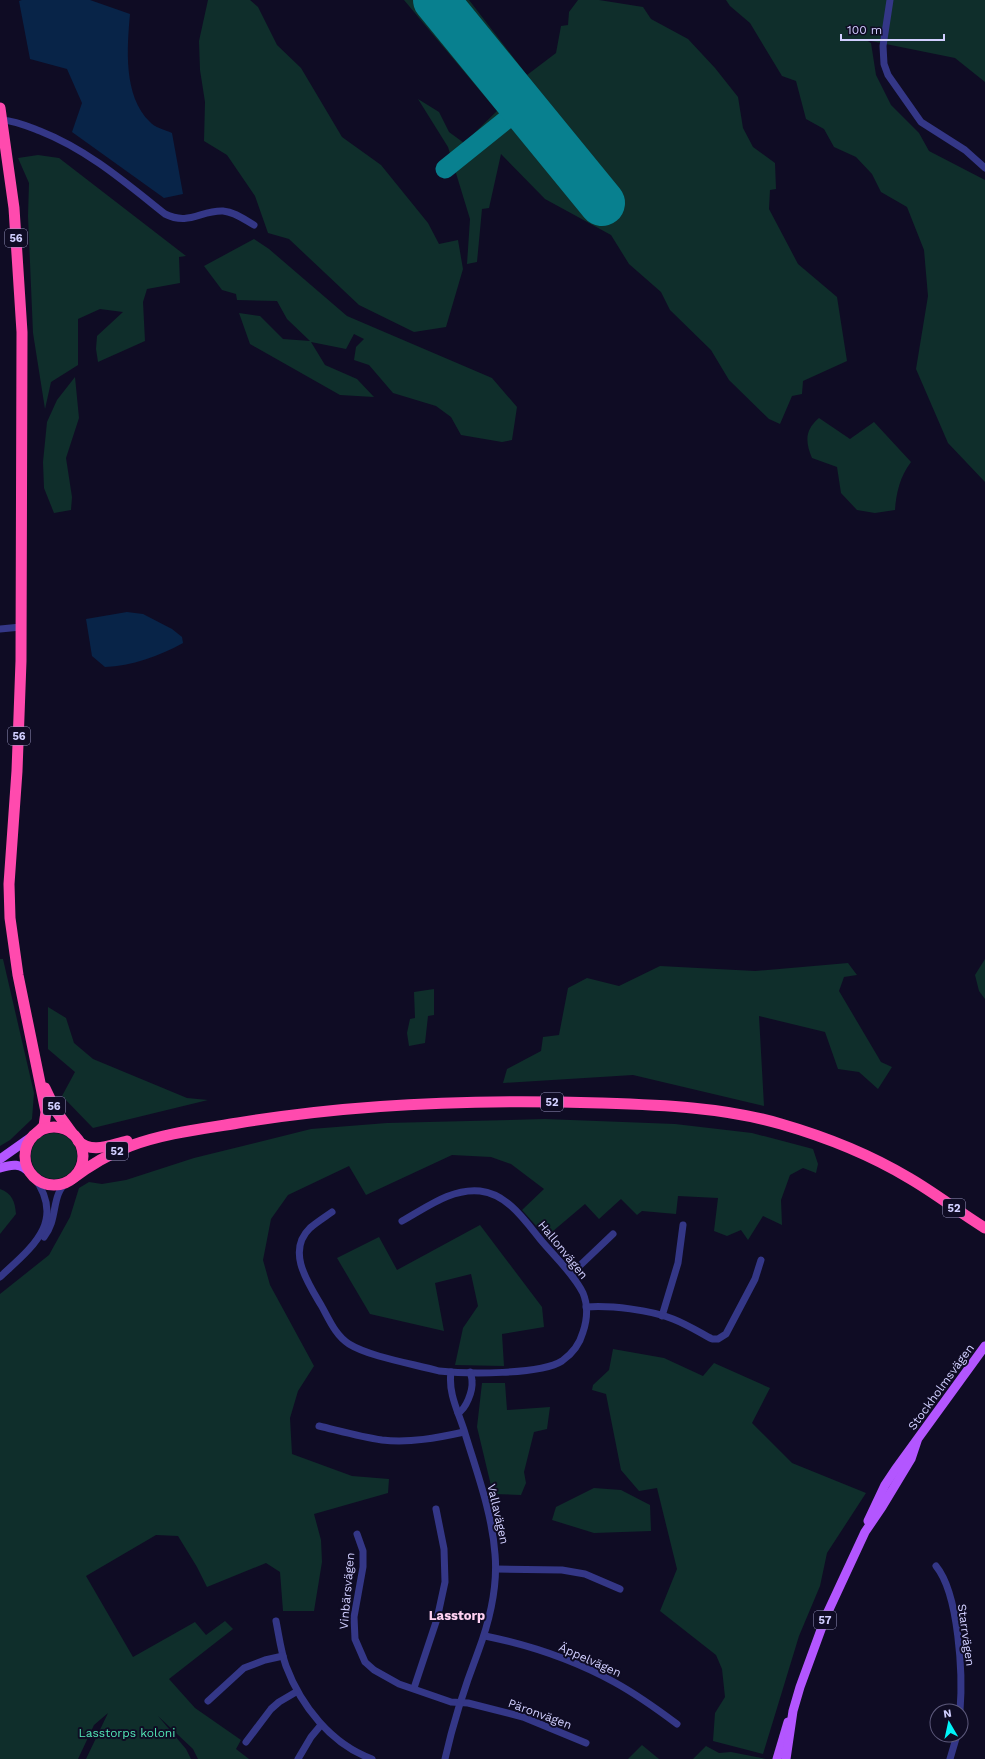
<svg xmlns="http://www.w3.org/2000/svg" width="985" height="1759" viewBox="0 0 985 1759" font-family="'Work Sans',sans-serif">
<style>
.green{fill:#0f2e2b}
.water{fill:#082448}
.lines{fill:none;stroke-linecap:round;stroke-linejoin:round}
.taxiway{stroke:#08808f;stroke-width:19}
.runway{stroke:#08808f;stroke-width:46}
.minor{stroke:#343787;stroke-width:7}
.major{stroke:#b356ff;stroke-width:9}
.highway{stroke:#ff4aae;stroke-width:11}
.labels{text-anchor:middle;stroke-width:4;stroke-linejoin:round;paint-order:stroke}
.shield{fill:#0f0c24;stroke:#9794bd;stroke-width:1}
.shield-label{font-size:11px;font-weight:bold;fill:#d1cfff}
.street-label{font-size:12px;fill:#d1cfff;stroke:#0f0c24}
.park-label{font-size:12px;fill:#52e8b7;stroke:#0f0c24}
.neighbourhood-label{font-size:13px;font-weight:bold;fill:#ffd1f2;stroke:#0f0c24}
</style>
<rect width="100%" height="100%" fill="#0f0c24"/>
<!-- green -->
<g class="green">
<path d="M208,0H250L258,7L277,45L301,68L342,137L381,165L428,223L439,244L458,240L463,269L446,327L414,332L359,305L289,239L268,233L255,196L227,155L204,141L205,102L200,70L199,41Z"/>
<path d="M404,0H469L527,75L556,53L561,26L568,25L569,12L578,0H599L643,7L651,19L688,39L715,68L738,97L743,128L753,147L775,163L776,189L770,190L769,209L798,264L837,297L847,361L803,381L802,394L792,396L780,424L769,419L729,380L711,350L670,310L661,292L629,264L611,235L545,199L501,154L489,208L482,209L477,262L467,264L470,219L448,147L418,99L439,112L449,132L464,143L497,111Z"/>
<path d="M726,0H985V82L955,58L866,40L871,43L876,75L891,105L919,133L929,151L985,180V482L948,443L916,369L928,296L924,250L907,207L881,192L872,174L856,157L834,147L824,129L806,119L796,81L782,76L750,23L730,6Z"/>
<path d="M38,155L59,158L186,256L179,257L180,283L147,289L143,302L145,341L98,362L96,349L97,336L123,312L100,309L78,319V365L51,382L45,409L33,333L28,216L29,183L18,158Z"/>
<path d="M254,239L269,249L347,316L492,378L517,407L512,440L502,442L461,435L451,417L436,406L393,393L369,365L354,360L356,347L364,339L354,334L346,349L311,342L325,365L357,379L374,397L340,395L250,344L239,313L260,316L283,339L310,341L287,319L277,301L237,300L236,294L222,290L204,266Z"/>
<path d="M75,377L79,418L66,458L72,497L71,510L54,513L44,488L43,462L47,422L57,400Z"/>
<path d="M819,418L850,439L874,422L911,462C900,476 896,494 895,510L875,513L857,510L841,493L837,467L812,458C805,441 805,430 819,418Z"/>
<path d="M0,959H3L34,1093L32,1119L10,1140L0,1146Z"/>
<path d="M985,959V999L979,991L975,975Z"/>
<path d="M848,963L857,975L844,977L839,991L881,1062L892,1067L878,1089L859,1072L838,1069L825,1032L759,1016L764,1106L633,1075L503,1083L507,1069L541,1051L543,1037L559,1035L568,988L587,978L619,986L660,966L755,971Z"/>
<path d="M434,989V1015L428,1016L425,1043L409,1046L407,1033L410,1019L415,1018L414,992Z"/>
<path d="M48,1007L66,1018L74,1043L93,1059L187,1098L208,1100L93,1128L62,1096L75,1072L48,1049Z"/>
<path d="M545,1119L675,1124L752,1133L813,1149L818,1164L816,1173L803,1168L790,1175L781,1200L782,1225L763,1216L748,1240L741,1230L727,1236L714,1231L718,1198L678,1196L676,1214L642,1211L637,1215L621,1199L599,1219L585,1204L546,1237L522,1210L544,1189L511,1164L491,1157L452,1155L366,1195L349,1166L288,1195L271,1219L263,1260L270,1285L314,1366L298,1391L290,1418L292,1454L352,1476L389,1479L388,1493L314,1514L321,1540L322,1562L314,1611H283L280,1572L266,1563L207,1587L197,1567L178,1536L156,1535L86,1576L133,1657L195,1622L206,1635L225,1621L233,1629L169,1679L195,1708L241,1740L236,1749L249,1759H198L193,1749L158,1716L186,1749L191,1759H86L108,1713L94,1725L78,1759H0V1294L49,1255L70,1217L79,1188L89,1182L102,1184L126,1180L194,1158L311,1129L387,1123Z"/>
<circle cx="54" cy="1156" r="23"/>
<path d="M0,1189C12,1193 15,1202 16,1214L0,1234Z"/>
<path d="M480,1225L542,1307L544,1327L502,1334L504,1366L455,1365L463,1328L478,1306L471,1274L435,1283L444,1331L370,1314L337,1258L379,1237L397,1270Z"/>
<path d="M613,1349L664,1358L703,1376L714,1363L770,1388L752,1423L792,1463L866,1493L827,1553L820,1586L799,1636L763,1754L713,1741L715,1713L725,1697L722,1669L716,1655L660,1611L677,1569L657,1488L639,1491L621,1470L606,1394L592,1390L593,1385L609,1370Z"/>
<path d="M482,1383H505L507,1410L550,1407L547,1429L534,1432L524,1472L526,1483L521,1495L493,1494L477,1427Z"/>
<path d="M594,1488L621,1490L650,1505L651,1531L594,1533L552,1520L556,1507Z"/>
<path d="M642,1745L659,1759H628Z"/>
<path d="M706,1746L719,1753L731,1752L766,1759H693Z"/>
</g>
<!-- water -->
<g class="water">
<path d="M22,0H90L130,14C127,48 123,96 150,122C154,127 165,130 172,133L183,194L164,198L72,132L82,103L67,69L30,59L19,1Z"/>
<path d="M127,612L143,614L172,629L182,637L183,643C160,656 131,666 105,667L92,656L86,619Z"/>
</g>
<g class="lines">
<!-- taxiway -->
<path class="taxiway" d="M445,169L506,120"/>
<!-- runway -->
<path class="runway" d="M436,0L602,203"/>
<!-- minor -->
<g class="minor">
<path d="M890,0L883,46L884,64L888,75L921,122L965,150L985,168"/>
<path d="M2,120C16,121 27,126 40,131C88,150 126,183 165,214C189,226 201,210 223,211C235,212 245,220 254,225"/>
<path d="M0,629L21,627"/>
<path d="M332,1212C325,1217 317,1222 310,1228C286,1251 308,1283 321,1305C329,1319 335,1335 349,1344C370,1357 414,1364 439,1371C466,1374 540,1375 562,1361C572,1354 580,1343 583,1332C587,1320 588,1305 583,1293C573,1273 554,1256 540,1239C524,1219 507,1194 480,1191C451,1188 426,1208 402,1221"/>
<path d="M44,1237C59,1218 50,1195 68,1181"/>
<path d="M571,1274L613,1234"/>
<path d="M0,1277C31,1248 67,1222 34,1177"/>
<path d="M586,1307C610,1305 651,1310 673,1319C686,1324 699,1332 712,1339H718L726,1334L755,1279L761,1260"/>
<path d="M662,1316L678,1263L683,1225"/>
<path d="M458,1413C466,1409 473,1391 472,1381C472,1378 471,1375 470,1372"/>
<path d="M319,1426C340,1431 361,1437 382,1440C410,1443 437,1438 464,1432"/>
<path d="M357,1534L363,1551V1567L354,1617L355,1639L365,1662L374,1670L399,1684L451,1702L468,1703L523,1717L586,1743"/>
<path d="M936,1566C959,1594 963,1675 960,1711"/>
<path d="M496,1569L562,1570L585,1574L620,1589"/>
<path d="M276,1621C279,1636 281,1652 286,1666C301,1706 331,1744 372,1759"/>
<path d="M485,1636C529,1645 574,1660 614,1682C636,1694 657,1709 677,1724"/>
<path d="M414,1688L437,1619L445,1582L444,1549L436,1509"/>
<path d="M208,1701L244,1668L265,1660L283,1656"/>
<path d="M246,1742L271,1709L279,1702L296,1692"/>
<path d="M298,1759L311,1737L321,1725"/>
<path d="M445,1759C453,1723 465,1686 478,1652C490,1620 498,1588 495,1554C492,1512 476,1470 464,1430C458,1411 448,1393 451,1372"/>
<path d="M950,1759L957,1735"/>
</g>
<!-- major -->
<g class="major">
<path d="M0,1159L34,1135"/>
<path d="M0,1168C12,1164 21,1163 30,1173"/>
<path d="M868,1521L885,1485L895,1470L985,1346"/>
<path d="M777,1759L788,1722"/>
<path d="M786,1759L793,1711L800,1687L826,1616L865,1532L882,1507L911,1459L917,1441"/>
</g>
<!-- highway -->
<g class="highway">
<path d="M0,108L14,208L22,332L21,661L17,771L9,884L10,918L18,975L46,1112L44,1126L37,1133"/>
<path d="M45,1088L56,1111L72,1133"/>
<circle cx="54" cy="1156" r="29"/>
<path d="M78,1141C92,1154 110,1145 127,1141"/>
<path d="M72,1179C90,1165 109,1154 130,1146C165,1133 202,1129 238,1123C357,1103 480,1099 601,1103C661,1105 723,1107 781,1124C826,1137 869,1154 909,1178C935,1193 959,1212 985,1228"/>
</g>
</g>
<g class="labels">
<!-- shield labels -->
<g class="shield">
<rect x="5" y="229" width="22" height="18" rx="3"/>
<rect x="8" y="727" width="22" height="18" rx="3"/>
<rect x="541" y="1093" width="22" height="18" rx="3"/>
<rect x="43" y="1097" width="22" height="18" rx="3"/>
<rect x="106" y="1142" width="22" height="18" rx="3"/>
<rect x="943" y="1199" width="22" height="18" rx="3"/>
<rect x="814" y="1611" width="22" height="18" rx="3"/>
</g>
<g class="shield-label">
<text x="16" y="242">56</text>
<text x="19" y="740">56</text>
<text x="552" y="1106">52</text>
<text x="54" y="1110">56</text>
<text x="117" y="1155">52</text>
<text x="954" y="1212">52</text>
<text x="825" y="1624">57</text>
</g>
<!-- street labels -->
<g class="street-label">
<text transform="translate(563 1250) rotate(51)" y="4">Hallonvägen</text>
<text transform="translate(941 1387) rotate(-54)" y="4">Stockholmsvägen</text>
<text transform="translate(498 1514) rotate(77)" y="4">Vallavägen</text>
<text transform="translate(347 1591) rotate(-85)" y="4">Vinbärsvägen</text>
<text transform="translate(966 1635) rotate(82)" y="4">Starrvägen</text>
<text transform="translate(590 1660) rotate(24)" y="4">Äppelvägen</text>
<text transform="translate(540 1714) rotate(20)" y="4">Päronvägen</text>
</g>
<!-- park labels -->
<g class="park-label">
<text x="127" y="1737">Lasstorps koloni</text>
</g>
<!-- neighbourhood labels -->
<g class="neighbourhood-label">
<text x="457" y="1620">Lasstorp</text>
</g>
</g>
<!-- north arrow -->
<g transform="translate(949 1723) rotate(351)"><circle r="19" fill="#0f0c24" stroke="#5d5a7c"/>
<path d="M0-3L7 15L0 10L-7 15Z" fill="#00f4fa"/>
<text y="-6" font-size="11" font-weight="bold" text-anchor="middle" fill="#d1cfff">N</text>
</g>
<!-- scale -->
<path d="M841 34v6h103v-6" fill="none" stroke="#d1cfff" stroke-width="2"/>
<text x="847" y="34" font-size="12" fill="#d1cfff" stroke="#0f0c24" stroke-width="3" paint-order="stroke">100 m</text>
</svg>
